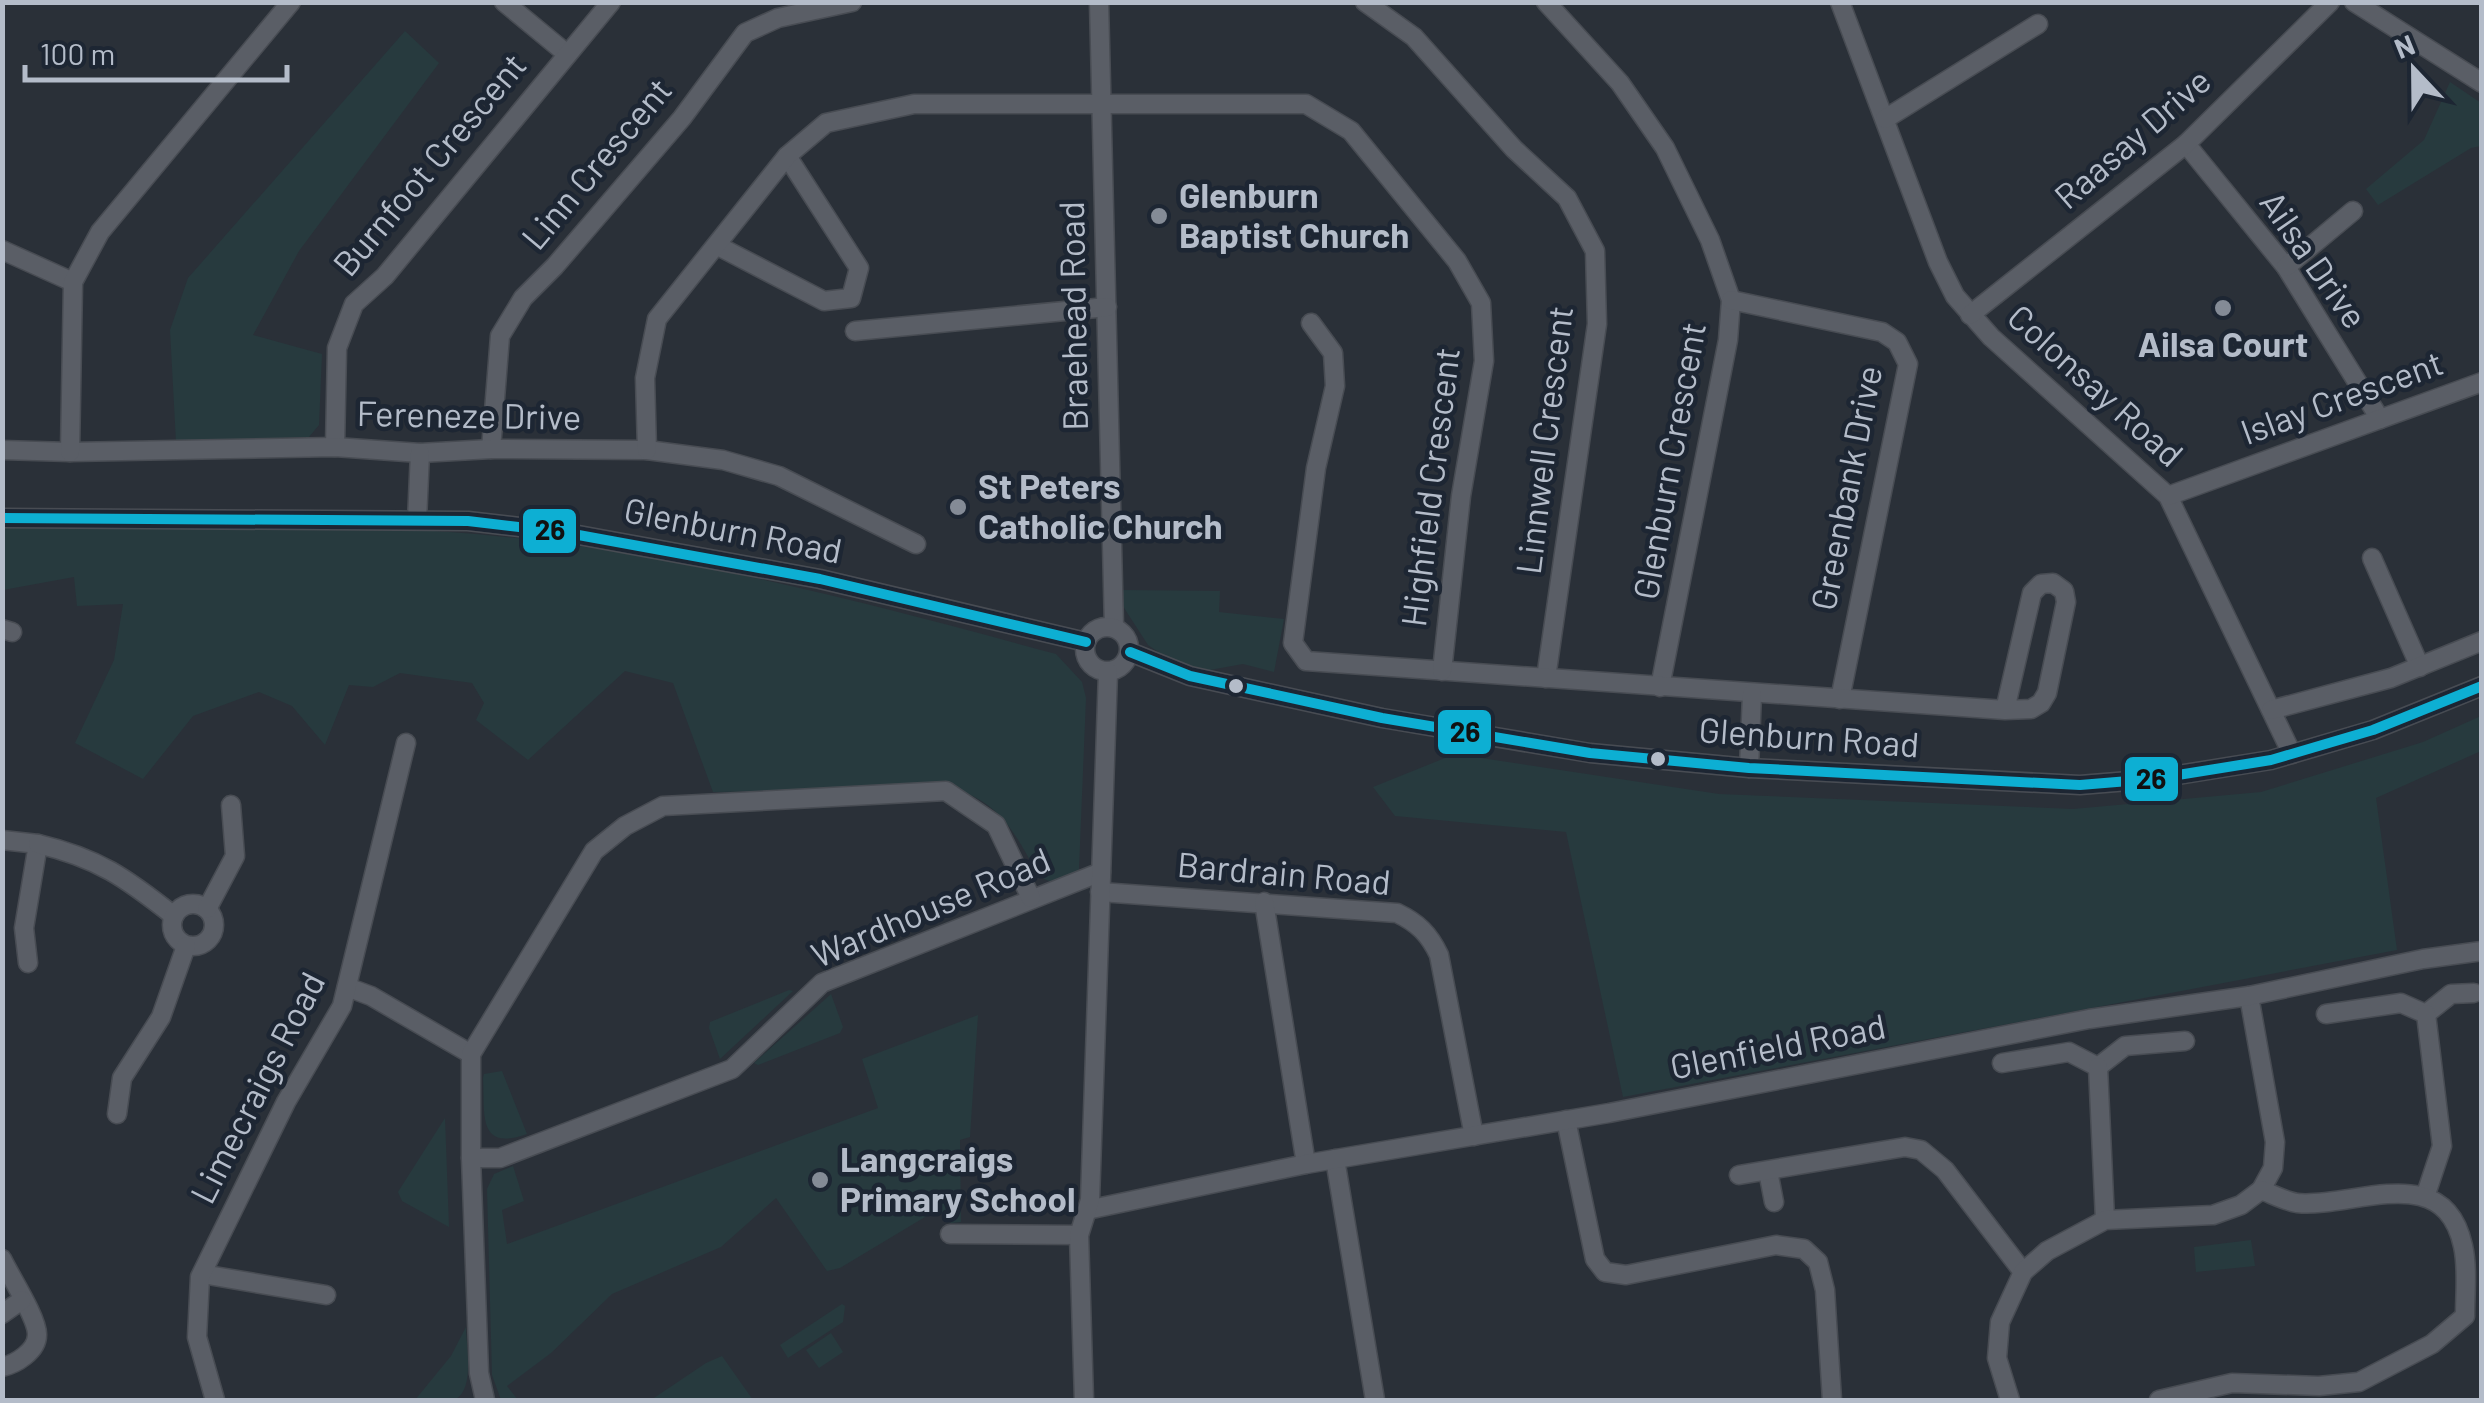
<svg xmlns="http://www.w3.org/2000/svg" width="2484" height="1403" viewBox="0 0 2484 1403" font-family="Barlow,sans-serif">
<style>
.green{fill:#273a3e}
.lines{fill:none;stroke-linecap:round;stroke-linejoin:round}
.minor-casing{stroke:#484c53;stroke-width:21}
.minor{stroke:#5a5e66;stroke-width:18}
.bus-1-casing{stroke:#1d2633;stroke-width:18}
.bus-1{stroke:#0dafd3;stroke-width:10}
.poi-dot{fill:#848b96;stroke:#1d2633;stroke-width:4}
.bus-dot{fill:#b4bcc9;stroke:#1d2633;stroke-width:4}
.labels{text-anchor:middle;stroke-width:9;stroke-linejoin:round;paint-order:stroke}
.street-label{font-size:35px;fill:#b4bcc9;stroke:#1d2633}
.poi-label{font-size:35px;font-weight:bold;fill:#b4bcc9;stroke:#1d2633;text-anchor:start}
.line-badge{stroke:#1d2633;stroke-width:4}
.pale-badge-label{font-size:28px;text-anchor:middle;font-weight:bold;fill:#111}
</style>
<rect width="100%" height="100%" fill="#2a3038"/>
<!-- green -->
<g class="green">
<path d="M405,31L439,63L299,251L253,335L322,354L319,425L309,437L176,442L170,330L188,278Z"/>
<path d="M2450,82L2481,103V146L2471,148L2378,205L2366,189L2424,140Z"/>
<path d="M3,527C179,527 357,519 532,540C711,561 883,607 1056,654L1082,682L1086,698L1079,869C1068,884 1052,886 1038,875C1014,832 1001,802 951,788L713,792L673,683L625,671L528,760L476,720L484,703L472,683L400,673L373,687L349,685L325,745L292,706L259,692L193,716L143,779L75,743L114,660L123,604L77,606L74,577L3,590Z"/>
<path d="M1121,590L1220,591L1219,612L1284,619L1274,672L1243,664L1199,672L1170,660L1148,645L1117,597Z"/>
<path d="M2481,716V751L2376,798L2397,950L1623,1097L1566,832L1395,816L1373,787L1455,754L1719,794L2073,809L2261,792L2423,742Z"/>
<path d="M789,990L793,991L720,1059L709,1028L710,1022Z"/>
<path d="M831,994L843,1027L840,1033L758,1065L754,1063Z"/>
<path d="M978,1015L970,1137L960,1140L961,1222L951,1223L946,1216L935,1211L840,1268L827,1271L776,1198L721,1247L612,1294L551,1353L507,1386L518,1400H501L492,1375L487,1189L494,1174L513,1166L524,1201L502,1210L507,1244L878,1108L862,1059Z"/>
<path d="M502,1071L527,1134C477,1152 485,1114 483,1078L484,1074Z"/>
<path d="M445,1118L449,1227L402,1201L398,1192Z"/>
<path d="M2251,1240L2255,1266L2196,1272L2194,1247Z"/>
<path d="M842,1304L845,1306L843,1322L788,1358L780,1345Z"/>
<path d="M466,1327C466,1345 475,1388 456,1399C446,1403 426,1401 415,1400L451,1356Z"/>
<path d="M831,1333L843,1352L819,1368L806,1350Z"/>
<path d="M722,1356L753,1400H651L706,1363Z"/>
</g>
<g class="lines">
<!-- minor casing -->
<g class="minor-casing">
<g id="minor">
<path d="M504,2L567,54"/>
<path d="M1099,2L1114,628"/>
<path d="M1365,2L1414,37L1514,149L1567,198L1595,251L1597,324L1546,678"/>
<path d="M1546,2L1620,83L1665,148L1710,240L1731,300L1728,340L1660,687"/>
<path d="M1840,2L1938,262L1955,296L1991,337L2168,496L2292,754"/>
<path d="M2354,2L2482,83"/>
<path d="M1885,119L2038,24"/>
<path d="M2186,144L2286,267L2380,419"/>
<path d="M718,246L824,301L851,298L859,268L787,156"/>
<path d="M2,250L73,282"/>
<path d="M2286,267L2353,211"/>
<path d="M1731,300L1882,332L1897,342L1908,364L1840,699"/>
<path d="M1970,315L2186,144L2330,2"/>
<path d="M1311,323L1333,353L1335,386L1316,468L1293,643L1306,661L2005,710L2031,709L2041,703L2047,693L2066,602L2064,591L2053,583L2041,584L2032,593L2005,710"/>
<path d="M855,331L1107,307"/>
<path d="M335,447L337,348L354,304L385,276L611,2"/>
<path d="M491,449L500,336L523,298L555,266L682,118L745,33L778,18L852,2"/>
<path d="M2,450L70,452L335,447L420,453L491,449L647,450L723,460L779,476L916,544"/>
<path d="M647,450L645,378L657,319L787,156L826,123L914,104H1306L1351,131L1457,261L1481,303L1484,361L1461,496L1442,671"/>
<path d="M70,452L73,282L100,232L291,2"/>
<path d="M2168,496L2482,382"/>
<path d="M2,518L468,521L562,532L820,579L1086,642"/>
<path d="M417,520L420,453"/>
<path d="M2372,558L2420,667"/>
<circle cx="1107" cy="649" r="22"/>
<path d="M2,629L12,632"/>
<path d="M1130,652L1190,676L1382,718L1590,753L1749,768L2080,785L2153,779L2271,760L2373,730L2482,686"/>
<path d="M2271,710L2391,678L2482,641"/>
<path d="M1749,768L1752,694"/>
<path d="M2,840L38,844L24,928L28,963"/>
<path d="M38,844C98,858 126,878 174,916"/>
<path d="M1100,892L1397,913C1418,923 1429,934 1439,955L1474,1136"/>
<path d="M1264,902L1306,1164"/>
<circle cx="193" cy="925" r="21"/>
<path d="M207,909L235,856L231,805"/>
<path d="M347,987L371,996L471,1054"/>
<path d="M2249,996L2275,1142L2273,1168L2261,1190"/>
<path d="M2326,1014L2401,1003L2426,1014L2451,994L2474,993"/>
<path d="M2002,1063L2069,1052L2098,1067L2125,1046L2185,1041"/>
<path d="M2098,1067L2105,1220"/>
<path d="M117,1114L122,1078L161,1017L186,946"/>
<path d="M1566,1120L1595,1259L1605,1272L1626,1275L1776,1245L1804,1249L1818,1262L1825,1290L1832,1400"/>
<path d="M471,1158H500L732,1069L822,983L1101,872"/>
<path d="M1335,1159L1375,1400"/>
<path d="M1768,1171L1774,1202"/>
<path d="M1739,1175L1905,1147L1921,1150L1945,1170L2023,1272"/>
<path d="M2425,1197L2442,1146L2426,1014"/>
<path d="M1087,1210L1306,1164L1609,1113L2089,1019L2249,996L2423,959L2482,951"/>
<path d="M950,1234L1079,1235"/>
<path d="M2,1259C10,1276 38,1319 37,1335C37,1351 16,1364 2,1367"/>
<path d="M202,1274L326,1295"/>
<path d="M2,1314L22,1300"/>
<path d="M215,1400L197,1337L200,1277L286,1102L342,1006L406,743"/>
<path d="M485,1400L479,1373L471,1158V1054L594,851L625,826L663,806L946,791L996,825L1031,898"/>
<path d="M1084,1400L1079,1235L1090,1200L1108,672"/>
<path d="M2010,1400L1997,1358L2000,1322L2023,1272L2047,1251L2105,1220L2213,1215L2241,1205L2261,1190C2272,1194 2285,1201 2297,1203C2353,1209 2444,1158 2463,1246C2468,1268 2465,1293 2465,1316L2432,1344L2359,1382L2319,1386L2232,1383L2159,1400"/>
</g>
</g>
<!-- minor -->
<use href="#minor" class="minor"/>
<!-- bus-1 casing -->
<g class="bus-1-casing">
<g id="bus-1">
<path d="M2,518L468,521L562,532L820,579L1086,642"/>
<path d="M1130,652L1190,676L1382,718L1590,753L1749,768L2080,785L2153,779L2271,760L2373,730L2482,686"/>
</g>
</g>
<!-- bus-1 -->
<use href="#bus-1" class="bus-1"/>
</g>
<!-- markers -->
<g class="poi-dot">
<circle cx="1159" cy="216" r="10"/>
<circle cx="2223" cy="308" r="10"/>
<circle cx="958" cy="507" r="10"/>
<circle cx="820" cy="1180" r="10"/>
</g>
<g class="bus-dot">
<circle cx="1236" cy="686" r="9"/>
<circle cx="1658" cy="759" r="9"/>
</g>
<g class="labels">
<!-- street labels -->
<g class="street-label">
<text transform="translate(2133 139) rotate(-41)" y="12">Raasay Drive</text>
<text transform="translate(597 164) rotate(-50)" y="12">Linn Crescent</text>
<text transform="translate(430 165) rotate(-50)" y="12">Burnfoot Crescent</text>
<text transform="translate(2313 260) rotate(55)" y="12">Ailsa Drive</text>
<text transform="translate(1074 316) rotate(-91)" y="12">Braehead Road</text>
<text transform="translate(2095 386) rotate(42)" y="12">Colonsay Road</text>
<text transform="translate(2342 398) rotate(-20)" y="12">Islay Crescent</text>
<text transform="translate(469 416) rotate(1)" y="12">Fereneze Drive</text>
<text transform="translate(1545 440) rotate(-83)" y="12">Linnwell Crescent</text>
<text transform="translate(1670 461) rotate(-80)" y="12">Glenburn Crescent</text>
<text transform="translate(1431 487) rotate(-83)" y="12">Highfield Crescent</text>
<text transform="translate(1847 488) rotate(-79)" y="12">Greenbank Drive</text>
<text transform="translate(733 531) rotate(11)" y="12">Glenburn Road</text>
<text transform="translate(1809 738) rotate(4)" y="12">Glenburn Road</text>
<text transform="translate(1284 874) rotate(5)" y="12">Bardrain Road</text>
<text transform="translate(931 908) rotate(-23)" y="12">Wardhouse Road</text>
<text transform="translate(1778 1047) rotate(-11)" y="12">Glenfield Road</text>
<text transform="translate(258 1088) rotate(-63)" y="12">Limecraigs Road</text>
</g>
<!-- poi labels -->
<g class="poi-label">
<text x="1179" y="208">Glenburn<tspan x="1179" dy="40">Baptist Church</tspan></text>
<text x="2223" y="357" text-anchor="middle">Ailsa Court</text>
<text x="978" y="499">St Peters<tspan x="978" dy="40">Catholic Church</tspan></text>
<text x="840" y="1172">Langcraigs<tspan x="840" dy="40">Primary School</tspan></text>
</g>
</g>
<g class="line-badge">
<rect x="521" y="507" width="57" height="48" rx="10" fill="#0dafd3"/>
<rect x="1436" y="708" width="57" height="48" rx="10" fill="#0dafd3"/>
<rect x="2123" y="755" width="57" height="48" rx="10" fill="#0dafd3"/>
</g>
<g class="pale-badge-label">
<text x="550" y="540">26</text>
<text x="1465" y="742">26</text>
<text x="2151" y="789">26</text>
</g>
<!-- border -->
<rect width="2484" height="1403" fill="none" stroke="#b4bcc9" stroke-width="10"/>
<!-- north arrow -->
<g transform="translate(2414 70) rotate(338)" stroke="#1d2633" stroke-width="8" paint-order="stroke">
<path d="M0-8L18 38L0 25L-18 38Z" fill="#b4bcc9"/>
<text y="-15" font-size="28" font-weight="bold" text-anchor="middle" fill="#b4bcc9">N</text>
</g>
<!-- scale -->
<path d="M25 65v15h262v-15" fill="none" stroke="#b4bcc9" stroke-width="5"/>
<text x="40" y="65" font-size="30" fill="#b4bcc9" stroke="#1d2633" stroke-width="8" paint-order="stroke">100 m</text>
</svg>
